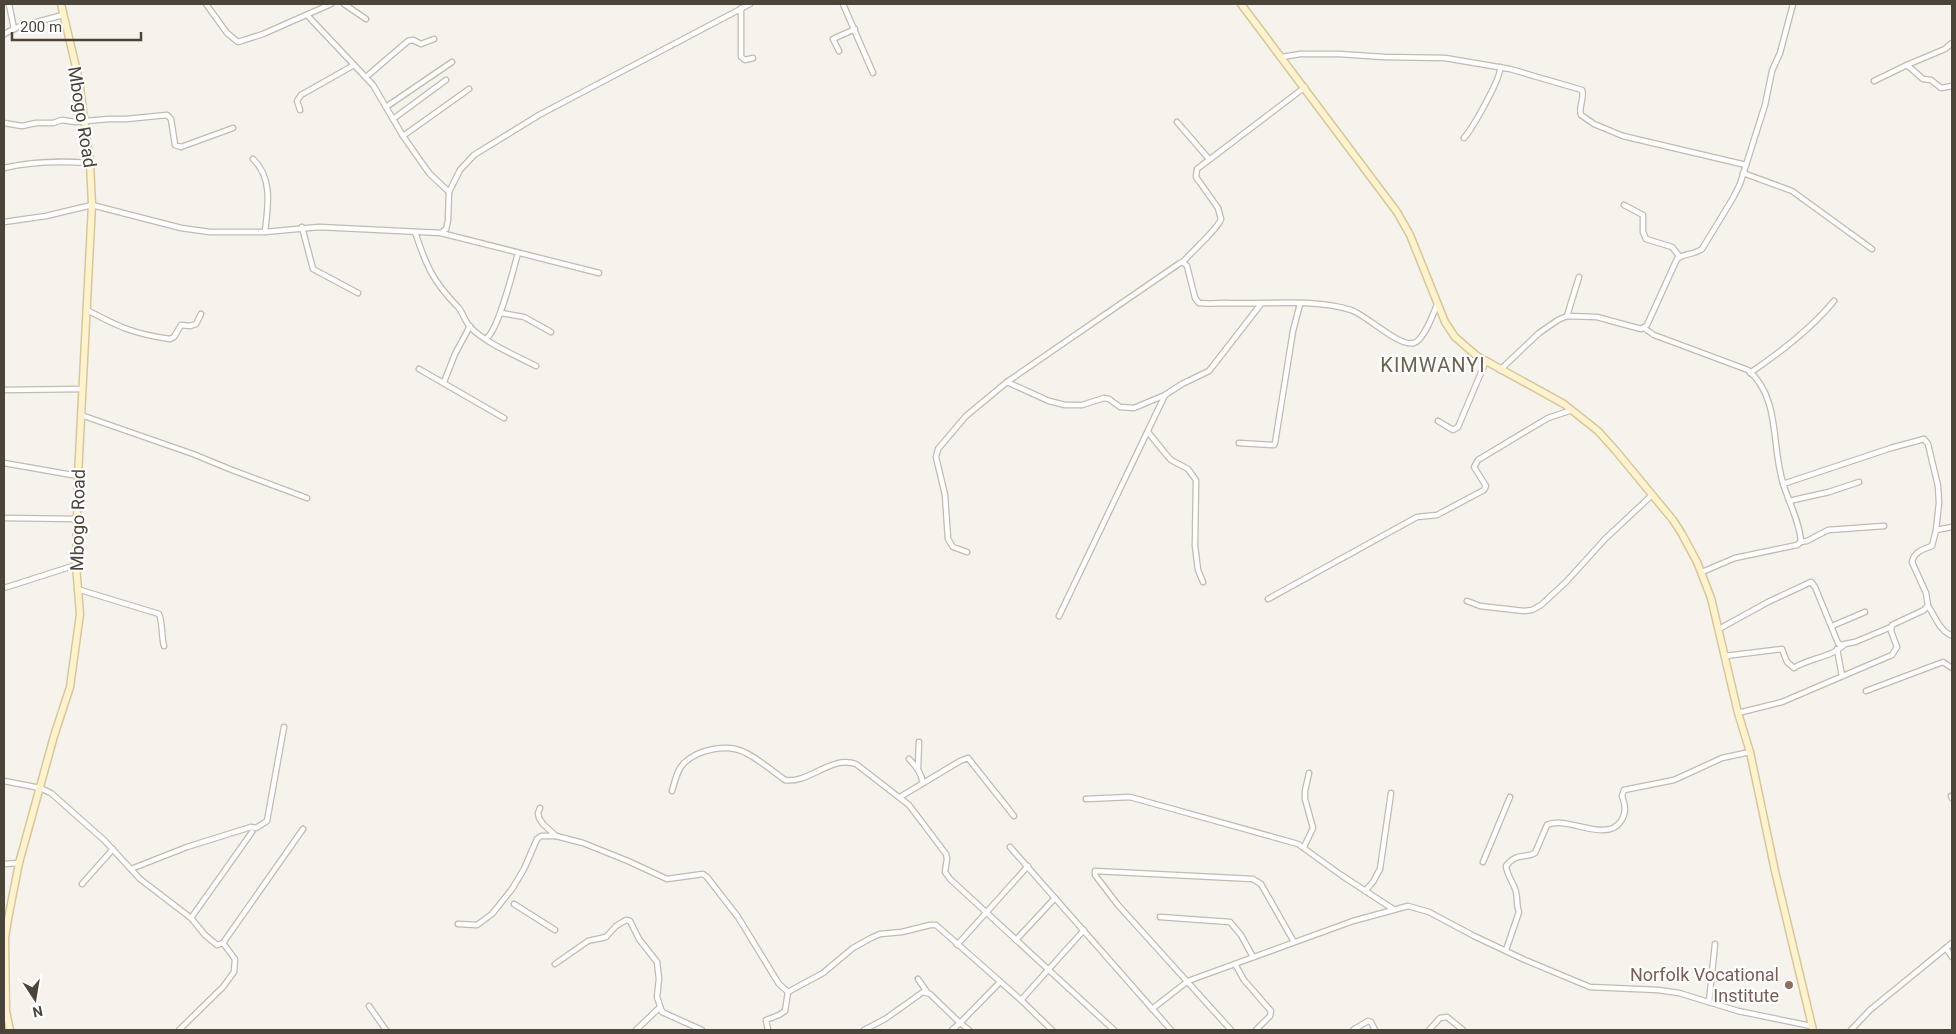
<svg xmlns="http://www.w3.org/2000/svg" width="1956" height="1034" viewBox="0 0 1956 1034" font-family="Roboto,sans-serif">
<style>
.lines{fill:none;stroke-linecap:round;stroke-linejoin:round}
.street-casing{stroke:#c2bbae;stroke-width:7}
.secondary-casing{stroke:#d6c79b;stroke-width:9}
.street{stroke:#fff;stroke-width:4.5}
.secondary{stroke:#fff3cd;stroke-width:6}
.education-dot{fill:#8d6e63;stroke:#fff;stroke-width:2}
.labels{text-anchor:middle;stroke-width:4.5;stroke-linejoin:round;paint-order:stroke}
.street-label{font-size:18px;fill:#4b4439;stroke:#fff}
.education-label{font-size:18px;fill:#785e54;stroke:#fff;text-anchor:end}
.quarter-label{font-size:20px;letter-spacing:1px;fill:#6e6250;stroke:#fff}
</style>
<rect width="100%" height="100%" fill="#f6f3ec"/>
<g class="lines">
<!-- street casing -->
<g class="street-casing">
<g id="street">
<path d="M9,4L14,29"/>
<path d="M206,4L227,33L238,42L263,34L331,4"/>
<path d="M344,4L366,19"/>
<path d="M843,4L873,73"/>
<path d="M741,8V57L745,60L753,58"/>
<path d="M307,15L373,85L403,136L429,173L449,192"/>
<path d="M4,34L18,27L63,15"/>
<path d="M1952,43L1945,49L1907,65L1923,79L1931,80L1941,88L1952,86"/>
<path d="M839,51L833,39L855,29"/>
<path d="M1282,57L1300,54H1339L1384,57L1445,58L1510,69L1582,90C1585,98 1578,107 1581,115L1594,124L1623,136L1746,165"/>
<path d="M366,77L408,41L413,40L421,44L434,39"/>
<path d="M1874,81L1907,65"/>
<path d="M386,107L452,62"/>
<path d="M300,110L297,101L301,95L354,65"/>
<path d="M393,119L446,80"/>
<path d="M1177,122L1209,159"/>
<path d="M4,123L22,126L36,123H53L62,120L75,122L109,119H126L167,115L171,119L175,145L181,147L233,128"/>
<path d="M403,136L469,89"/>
<path d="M1464,138C1472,129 1502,77 1500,67"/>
<path d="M253,159C273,178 268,206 265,232"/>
<path d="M4,168C33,161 60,161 90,163"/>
<path d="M1743,173L1792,191L1872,249"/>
<path d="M1624,205L1643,215V232L1646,239L1672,247L1680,257"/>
<path d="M4,222L46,216L92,205L181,228L210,232H265L319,227L441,233L446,229L448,221L449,192L460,170L474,155L539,115L750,4"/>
<path d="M302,227L313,269L358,293"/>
<path d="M415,232C426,265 433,282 458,307C463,313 465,321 470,327C487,344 515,355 536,366"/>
<path d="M441,233L599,273"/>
<path d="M1183,262C1192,251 1218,229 1221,219L1218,208L1196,177L1197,169L1305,87"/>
<path d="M87,310C119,327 134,334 170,339L174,337L181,325L190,326L196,324L201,314"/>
<path d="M501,313L524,317L551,332"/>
<path d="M1567,316L1579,277"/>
<path d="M1644,328L1654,335L1748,370C1781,398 1771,446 1783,483C1788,501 1800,522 1801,542L1797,545L1735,558L1702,572"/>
<path d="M487,338C499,328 513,271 518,253"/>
<path d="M419,369L504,418"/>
<path d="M1500,370L1539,333L1558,320L1567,316L1597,317L1641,329L1647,325L1677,259C1684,253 1694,255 1702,249L1733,198L1740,184L1765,105L1772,71L1780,53L1793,4"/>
<path d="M1750,373C1781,352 1811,329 1834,301"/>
<path d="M444,382L455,354L470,326"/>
<path d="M1007,382L1049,401L1065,405H1082L1104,398L1109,399L1120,407L1134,408L1165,395L1182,384L1209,371L1261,304"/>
<path d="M4,390L83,389"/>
<path d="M81,415L193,454L232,470L307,498"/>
<path d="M1438,421L1453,430L1458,427L1486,361"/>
<path d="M1148,432L1164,452L1171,460L1188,469L1196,480L1195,546L1198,570L1203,582"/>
<path d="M1239,443L1274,445L1275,443L1293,331L1300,304"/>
<path d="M4,463L78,476"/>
<path d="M1783,484L1891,448L1924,439L1928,444L1938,486L1939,503L1936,530"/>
<path d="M1789,501L1829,492L1859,482"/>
<path d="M4,518L77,519"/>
<path d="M1800,542L1807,541L1828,530L1884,526"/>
<path d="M967,552L953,547L948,539L945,495L936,457L938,449L966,416L1007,382L1180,263L1183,262L1187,266L1195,298L1199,303C1208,304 1217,303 1226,303C1265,305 1314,298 1351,310C1368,316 1398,347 1414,343C1424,340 1433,314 1437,305"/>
<path d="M4,588L76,565"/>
<path d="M77,589L159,614C163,624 161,635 164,646"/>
<path d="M1268,599L1417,517L1437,515L1484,490L1486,486L1474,467L1478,460L1548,418L1572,410"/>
<path d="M1467,601L1480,606L1524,611L1532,610L1541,605L1566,582L1605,539L1652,495"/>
<path d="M1928,606C1935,616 1939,629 1950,635L1952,634"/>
<path d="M1059,616L1165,395"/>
<path d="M1832,626L1865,612"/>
<path d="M1719,629L1768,602L1811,582L1815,587L1838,643L1840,645L1855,642L1891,627"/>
<path d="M1837,649L1842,676"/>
<path d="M1725,656L1782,649L1787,662L1794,668C1809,658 1830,658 1844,645"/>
<path d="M1866,691L1943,662L1952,668"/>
<path d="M1738,713L1782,702L1892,655L1897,647L1891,631L1892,625L1924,610L1928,605L1926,593L1912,562C1914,552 1923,549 1932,546L1936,530L1952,527"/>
<path d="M909,759C917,767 921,773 923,783"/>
<path d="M918,768L919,742"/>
<path d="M4,781L40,788L51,793L104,840L140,879L191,918L205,935L217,945L223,943L303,829"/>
<path d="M672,791C675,781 677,770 684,763C699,749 728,743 746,753C760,760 772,771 785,780C809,784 831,755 856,764L909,805L946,854L947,859L945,872L950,879L1114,1030"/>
<path d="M1951,796L1952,798"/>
<path d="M900,797L960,761L968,758L1014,816"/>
<path d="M1086,799L1130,797L1298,844L1341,875L1393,909"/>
<path d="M540,808L538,813L539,818L543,824L556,836L583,843L628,861L667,879L703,874L707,877L738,917L779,984L788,992L785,1011L779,1015L766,1020L768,1030"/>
<path d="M1010,847L1171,1030"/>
<path d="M1304,847L1313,828L1305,799V791L1309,773"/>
<path d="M1483,862L1510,797"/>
<path d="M4,864L19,863"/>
<path d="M131,869L187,847L251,827L256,828L267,821L284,727"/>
<path d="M82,884L113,849"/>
<path d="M1365,891L1373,882L1380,869L1391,793"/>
<path d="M514,904L555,930"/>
<path d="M1160,917L1230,922L1241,935L1253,957"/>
<path d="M191,918L252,832"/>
<path d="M458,924L477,925L492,914L512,889L524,869L537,839L541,836H556"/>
<path d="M1016,940L1055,898"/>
<path d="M957,945L1028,866"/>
<path d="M1946,948L1952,957"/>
<path d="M1506,950L1519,912C1516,905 1518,900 1516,892C1514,883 1507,876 1506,866C1517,852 1524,859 1535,853L1547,825C1567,815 1606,844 1621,821C1627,812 1625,805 1622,796L1624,790L1674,780L1722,758L1750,752"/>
<path d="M555,964L588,941L606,937L616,926L626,920L630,921L639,939L657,962L659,979L657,997L662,1012L702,1030"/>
<path d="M1235,964L1244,980L1271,1011L1270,1016L1256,1030"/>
<path d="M918,979L927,992"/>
<path d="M788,992L823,973L853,948L871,938L880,934L902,932L930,925H936L1021,1000L1052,1030"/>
<path d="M1021,1000L1084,930"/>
<path d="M1709,1002L1715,944"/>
<path d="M369,1006L386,1030"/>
<path d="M1152,1009L1188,981L1353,921L1408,906L1429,912L1474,936L1525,960L1590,987L1658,990L1679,993L1738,1011L1811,1026"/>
<path d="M179,1030L223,987L234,972L235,959L223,943"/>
<path d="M636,1030L659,1008"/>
<path d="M864,1030L885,1019L923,992L930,994L960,1023L1000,982"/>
<path d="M952,1030L960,1023L969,1030"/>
<path d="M1231,1030L1118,905L1095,875V871L1253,879L1261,884L1294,942"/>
<path d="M1353,1030L1368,1021L1371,1022L1375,1030"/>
<path d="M1429,1030L1440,1018L1447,1017L1463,1030"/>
<path d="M1851,1030L1870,1010L1952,943"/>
</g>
</g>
<!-- secondary casing -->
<g class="secondary-casing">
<g id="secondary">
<path d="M1241,4L1397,212L1410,235L1445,322L1455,337L1477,356L1564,404L1598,431L1616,451L1673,520L1682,534L1697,562L1711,598L1738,713L1750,752L1775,871L1813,1030"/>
<path d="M10,1030L6,1011L5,938L8,919L19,863L54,736L70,687L80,614L76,565L78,476L92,205L90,163L79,80L61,4"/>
</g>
</g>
<!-- street -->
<use href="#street" class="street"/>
<!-- secondary -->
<use href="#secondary" class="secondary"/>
</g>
<!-- markers -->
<circle class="education-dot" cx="1789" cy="985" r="5"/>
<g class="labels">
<!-- street labels -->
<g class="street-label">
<text transform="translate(82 117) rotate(81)" y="6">Mbogo Road</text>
<text transform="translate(78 520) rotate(-89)" y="6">Mbogo Road</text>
</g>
<!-- education labels -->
<g class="education-label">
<text x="1779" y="981">Norfolk Vocational<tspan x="1779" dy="21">Institute</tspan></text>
</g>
<!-- quarter labels -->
<g class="quarter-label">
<text x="1433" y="372">KIMWANYI</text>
</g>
</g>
<!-- border -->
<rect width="1956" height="1034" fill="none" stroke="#4b4439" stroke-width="10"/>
<!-- north arrow -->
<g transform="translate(35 999) rotate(168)" stroke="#ffffff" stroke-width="4" paint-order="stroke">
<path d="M0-4L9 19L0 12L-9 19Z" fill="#4b4439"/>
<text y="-8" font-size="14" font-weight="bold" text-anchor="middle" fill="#4b4439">N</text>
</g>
<!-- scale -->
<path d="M12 32v8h129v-8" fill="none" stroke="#4b4439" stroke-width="2.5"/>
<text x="20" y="32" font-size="15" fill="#4b4439" stroke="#ffffff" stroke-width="4" paint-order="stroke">200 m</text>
</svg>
